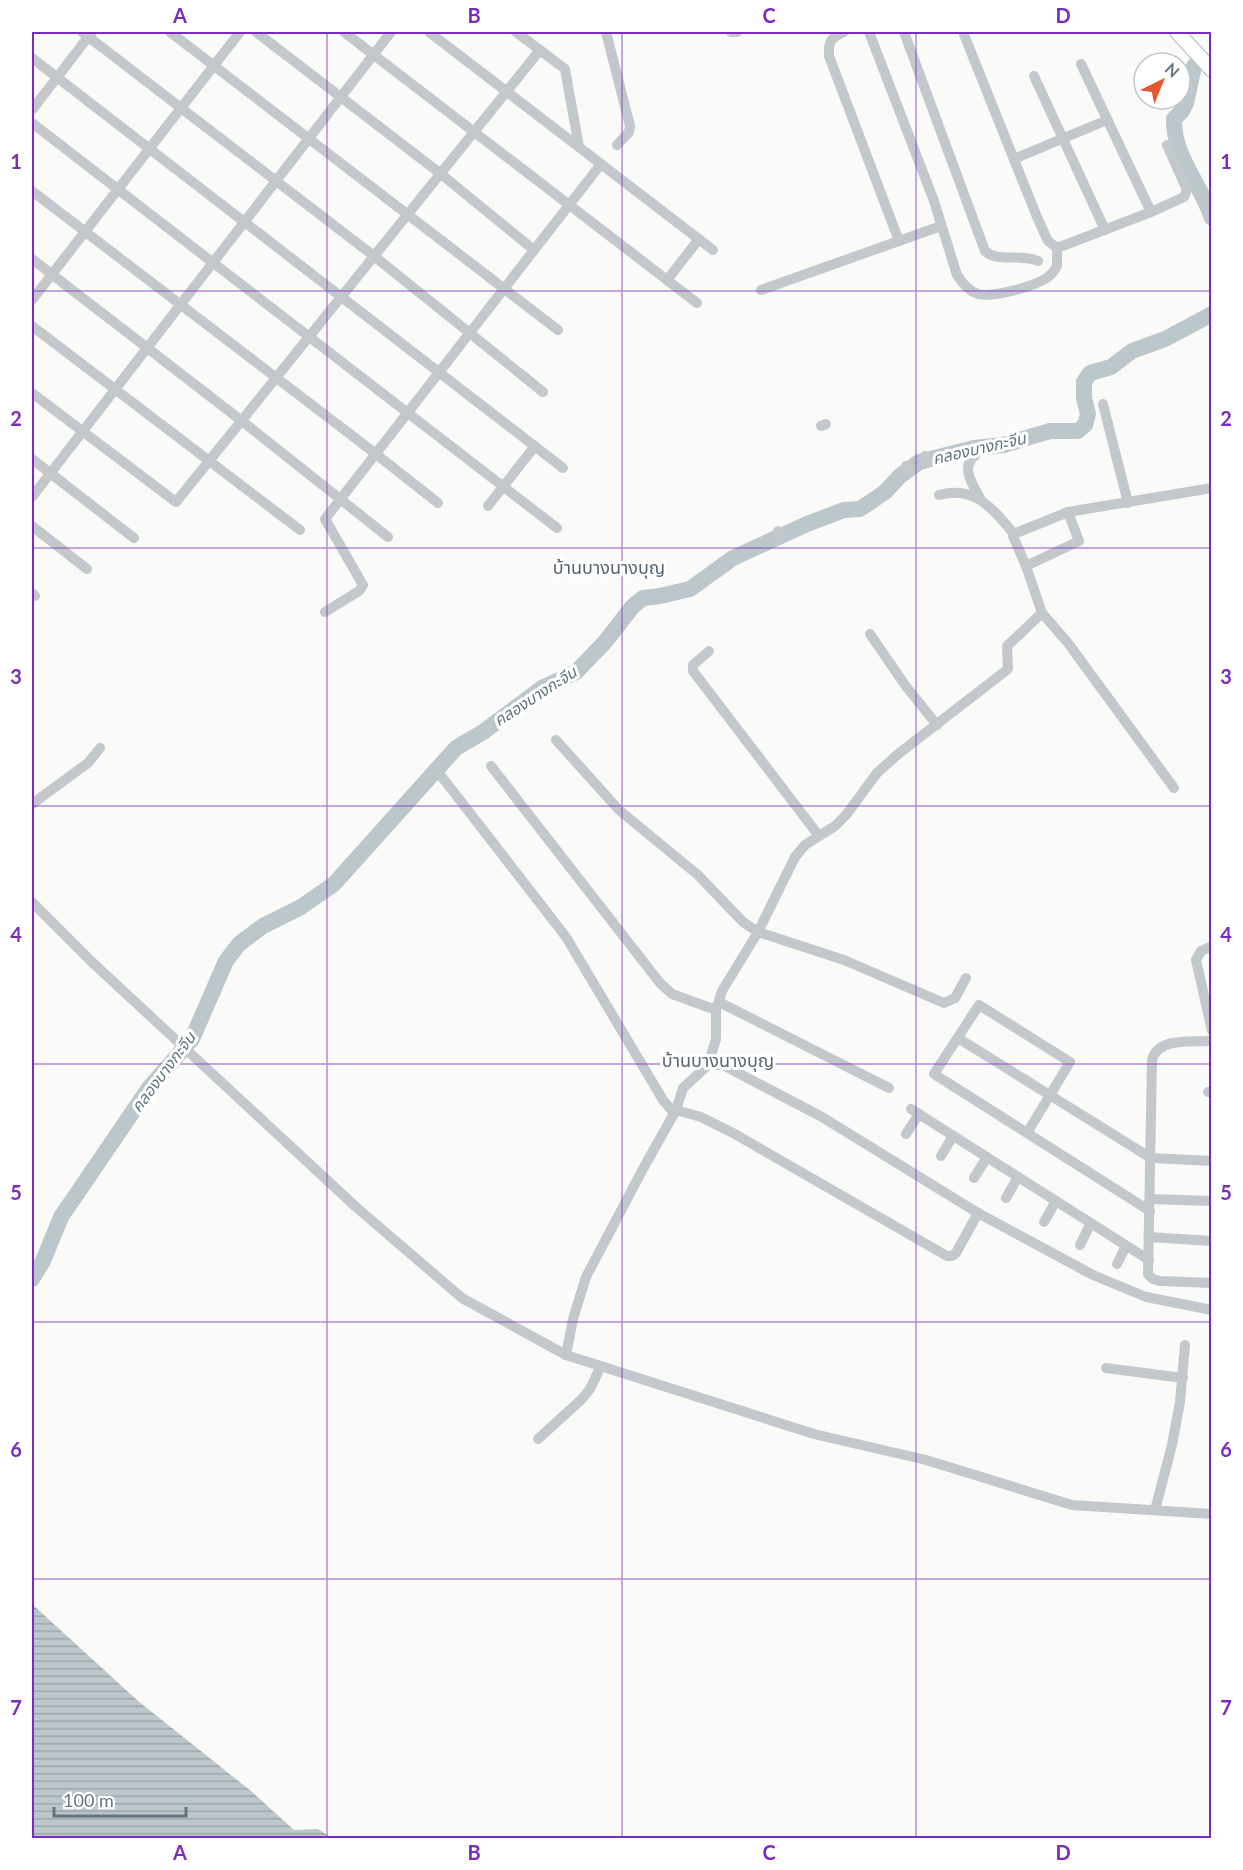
<svg xmlns="http://www.w3.org/2000/svg" width="1243" height="1870" viewBox="0 0 1243 1870" font-family="Lato,'Noto Sans Thai',sans-serif">
<style>
.water{fill:url(#water-rules)}
.lines{fill:none;stroke-linecap:round;stroke-linejoin:round}
.river{stroke:#bbc7cb;stroke-width:16}
.major-casing{stroke:#b5babe;stroke-width:16}
.minor{stroke:#c3c8cc;stroke-width:10}
.major{stroke:#fff;stroke-width:14}
.grid{fill:none;stroke:#7b2cbf;stroke-width:1.5;stroke-opacity:0.55}
.labels{text-anchor:middle;stroke-width:6;stroke-linejoin:round;paint-order:stroke}
.water-label{font-size:16px;font-style:italic;fill:#60757c;stroke:#fff}
.quarter-label{font-size:18px;fill:#57646e;stroke:#fff}
.neatline{fill:none;stroke:#7b2cbf;stroke-width:2}
.grid-label{font-size:20px;text-anchor:middle;font-weight:bold;fill:#7b2cbf}
</style>
<defs>
<pattern id="water-rules" width="6" height="5" patternUnits="userSpaceOnUse" patternTransform="scale(1.5)"><rect width="6" height="5" fill="#bbc7cb"/><path d="M0 2.5h6" fill="none" stroke="#9ca6aa"/></pattern>
</defs>
<rect width="100%" height="100%" fill="#fafaf8"/>
<!-- water -->
<path class="water" d="M32,1604L138,1701L251,1791L294,1830L318,1829L332,1838H32Z"/>
<g class="lines">
<!-- river -->
<g class="river">
<path d="M1194,66L1186,103L1182,111L1174,119C1173,156 1201,184 1212,218"/>
<path d="M32,1279L43,1261L61,1217L149,1088L192,1039L226,961L239,944L263,926L301,907L334,884L456,748L483,732L542,688L576,672L605,642L633,606L643,598L660,596L690,589L733,558L807,524L844,510L860,509L885,492L900,476L919,462L974,448L1003,445L1050,431H1078L1085,425L1088,414L1084,398V382L1090,373L1111,367L1132,351L1165,339L1212,314"/>
</g>
<!-- major casing -->
<g class="major-casing">
<path id="major" d="M1177,32L1212,70"/>
</g>
<!-- minor -->
<g class="minor">
<path d="M82,32L374,256L543,392"/>
<path d="M170,32L558,330"/>
<path d="M256,32L441,174L534,250"/>
<path d="M344,32L697,303"/>
<path d="M429,32L713,250"/>
<path d="M516,32L565,69L579,147"/>
<path d="M606,32L630,126L629,132L617,145"/>
<path d="M731,32H737"/>
<path d="M844,32C831,37 828,42 829,56L899,241"/>
<path d="M869,32L934,201L957,275C962,283 969,291 978,294C993,298 1036,286 1048,277C1052,274 1055,270 1057,266V248"/>
<path d="M904,32L985,251C998,263 1019,253 1038,261"/>
<path d="M963,32L1037,217L1048,241L1057,248L1151,212L1184,197L1187,190L1167,145"/>
<path d="M32,58L563,468"/>
<path d="M1081,64L1151,212"/>
<path d="M1034,76L1105,230"/>
<path d="M32,110L92,32"/>
<path d="M32,123L557,528"/>
<path d="M1014,159L1107,120"/>
<path d="M32,191L376,454L438,503"/>
<path d="M32,259L242,421L388,537"/>
<path d="M667,280L699,239"/>
<path d="M761,290L941,226"/>
<path d="M32,300L240,32"/>
<path d="M32,326L300,530"/>
<path d="M32,393L176,502L540,50"/>
<path d="M1103,404L1128,503"/>
<path d="M821,426L826,424"/>
<path d="M925,456L927,463"/>
<path d="M975,456C959,467 975,488 981,500"/>
<path d="M32,459L134,538"/>
<path d="M906,466L912,470"/>
<path d="M939,495C975,485 993,509 1014,534"/>
<path d="M32,497L391,32"/>
<path d="M488,506L535,446"/>
<path d="M32,526L87,569"/>
<path d="M778,531L780,538"/>
<path d="M1026,566L1079,541L1068,512"/>
<path d="M32,593L35,596"/>
<path d="M325,612L359,591L363,585L325,519L601,164"/>
<path d="M870,634L905,685L937,725"/>
<path d="M709,651L693,665V671L819,836"/>
<path d="M556,740L619,810L698,875L743,922L758,932L844,960L944,1003L955,998L966,978"/>
<path d="M491,766L660,983L672,994L716,1010"/>
<path d="M442,777L566,937L663,1100L674,1113"/>
<path d="M1174,788L1068,643L1042,613L1026,566L1013,536L1016,533L1068,512L1212,488"/>
<path d="M32,804L88,763L100,748"/>
<path d="M32,902L93,963L356,1207L462,1298L566,1355L814,1434L926,1460L1072,1505L1212,1514"/>
<path d="M1212,946L1201,951L1196,960L1212,1031"/>
<path d="M719,1002L889,1088"/>
<path d="M958,1038L1151,1158L1212,1161"/>
<path d="M1212,1041C1192,1042 1158,1037 1152,1060L1148,1274L1153,1279L1160,1281L1212,1283"/>
<path d="M708,1065H723L822,1117L978,1213L1093,1275L1146,1297L1212,1310"/>
<path d="M1208,1092H1212"/>
<path d="M911,1109L1149,1260"/>
<path d="M676,1110L701,1117L733,1133L947,1256H952L956,1253L978,1213"/>
<path d="M1027,1133L1070,1062L979,1005L934,1074L1150,1211"/>
<path d="M906,1134L919,1114"/>
<path d="M941,1156L953,1136"/>
<path d="M974,1178L987,1157"/>
<path d="M1006,1198L1018,1177"/>
<path d="M1150,1199L1212,1201"/>
<path d="M1044,1222L1056,1201"/>
<path d="M1149,1237L1212,1241"/>
<path d="M1080,1245L1091,1223"/>
<path d="M1117,1264L1126,1246"/>
<path d="M566,1355L573,1319L586,1277L644,1167L676,1110L683,1088L708,1065L716,1039V1010L722,991L758,932L795,857L805,845L835,826L846,815L877,773L897,755L1008,669L1007,646L1042,613"/>
<path d="M1106,1368L1183,1378"/>
<path d="M538,1439L582,1399L590,1389L601,1366"/>
<path d="M1155,1510L1172,1445L1180,1402L1185,1345"/>
</g>
<!-- major -->
<use href="#major" class="major"/>
</g>
<!-- grid -->
<path class="grid" d="M327,32V1838M622,32V1838M916,32V1838M32,291H1212M32,548H1212M32,806H1212M32,1064H1212M32,1322H1212M32,1579H1212"/>
<g class="labels">
<!-- water labels -->
<g class="water-label">
<text transform="translate(979 448) rotate(-13)" y="6">คลองบางกะจีน</text>
<text transform="translate(535 696) rotate(-33)" y="6">คลองบางกะจีน</text>
<text transform="translate(163 1072) rotate(-53)" y="6">คลองบางกะจีน</text>
</g>
<!-- quarter labels -->
<g class="quarter-label">
<text x="609" y="574">บ้านบางนางบุญ</text>
<text x="718" y="1067">บ้านบางนางบุญ</text>
</g>
</g>
<!-- border -->
<rect width="1243" height="1870" fill="none" stroke="#ffffff" stroke-width="66"/>
<!-- north arrow -->
<g transform="translate(1162 81) rotate(43)"><circle r="28" fill="#ffffff" stroke="#c1c8cd" stroke-width="1.5"/>
<path d="M0-4.5L10 22L0 15L-10 22Z" fill="#e4572e"/>
<text y="-9" font-size="16" font-weight="bold" text-anchor="middle" fill="#657683">N</text>
</g>
<!-- scale -->
<path d="M54 1807v9h132v-9" fill="none" stroke="#657683" stroke-width="3"/>
<text x="63" y="1807" font-size="18" fill="#657683" stroke="#ffffff" stroke-width="4.5" paint-order="stroke">100 m</text>
<rect x="33" y="33" width="1177" height="1804" class="neatline"/>
<g class="grid-label">
<text x="180" y="23">A</text>
<text x="474" y="23">B</text>
<text x="769" y="23">C</text>
<text x="1063" y="23">D</text>
<text x="16" y="169">1</text>
<text x="1226" y="169">1</text>
<text x="16" y="426">2</text>
<text x="1226" y="426">2</text>
<text x="16" y="684">3</text>
<text x="1226" y="684">3</text>
<text x="16" y="942">4</text>
<text x="1226" y="942">4</text>
<text x="16" y="1200">5</text>
<text x="1226" y="1200">5</text>
<text x="16" y="1457">6</text>
<text x="1226" y="1457">6</text>
<text x="16" y="1715">7</text>
<text x="1226" y="1715">7</text>
<text x="180" y="1860">A</text>
<text x="474" y="1860">B</text>
<text x="769" y="1860">C</text>
<text x="1063" y="1860">D</text>
</g>
</svg>
